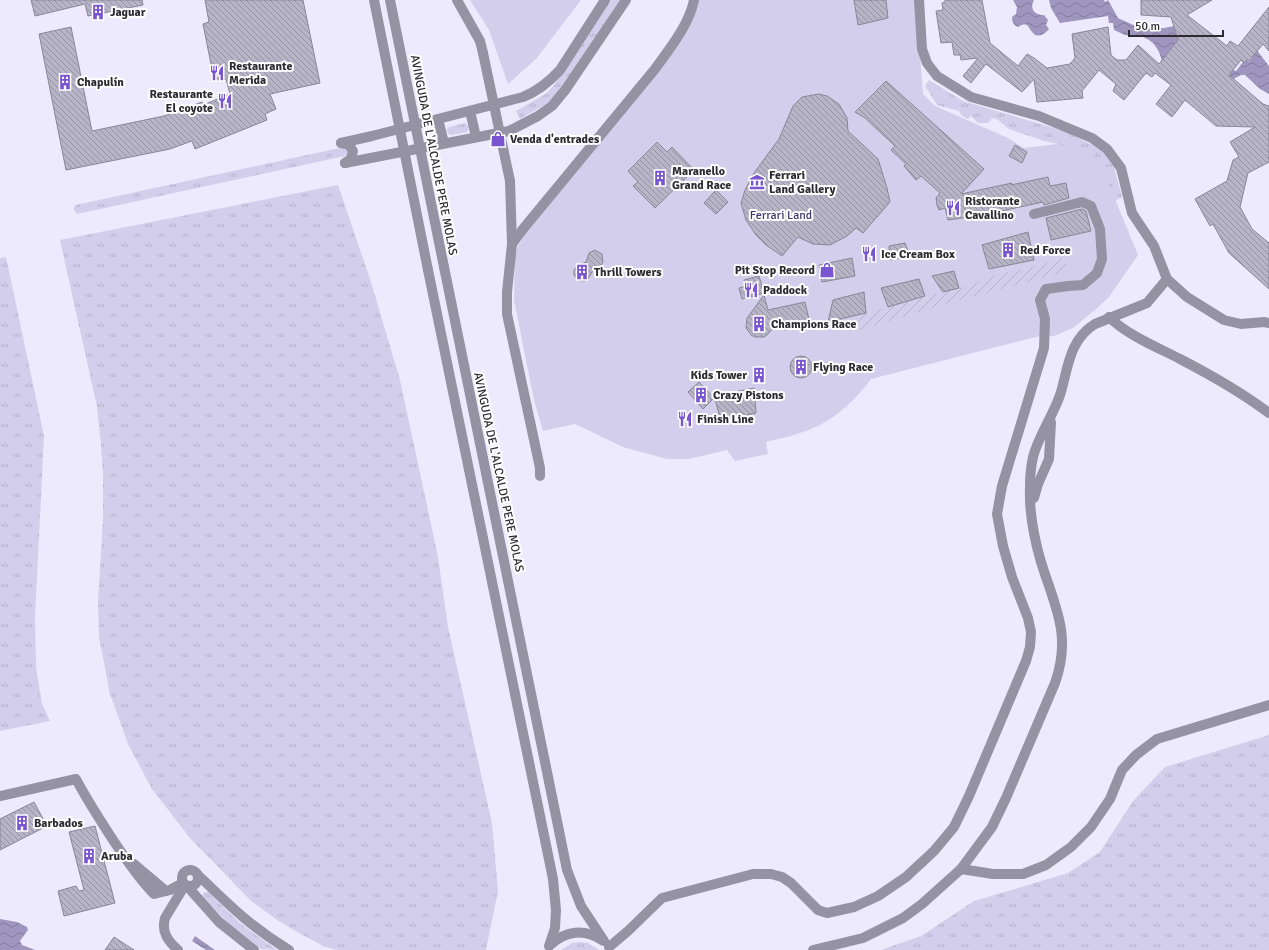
<svg xmlns="http://www.w3.org/2000/svg" width="1269" height="950" viewBox="0 0 1269 950" font-family="Signika,sans-serif">
<style>
.grass{fill:url(#grass-tufts)}
.park{fill:#d3ceeb}
.garden{fill:url(#garden-furrows)}
.water{fill:url(#water-waves)}
.building{fill:url(#building-back-hatch);stroke:#898698}
.lines{fill:none;stroke-linecap:round;stroke-linejoin:round}
.minor{stroke:#9592a4;stroke-width:10}
.minor-bridge{stroke:#9592a4;stroke-width:10}
.labels{text-anchor:middle;stroke-width:4;stroke-linejoin:round;paint-order:stroke}
.poi-label{font-size:12px;font-weight:bold;fill:#2c2b32;stroke:#fff;text-anchor:start}
.street-label{font-size:12px;fill:#2c2b32;stroke:#fff}
.park-label{font-size:12px;fill:#42346a;stroke:#fff}
</style>
<defs>
<pattern id="grass-tufts" width="24" height="20" patternUnits="userSpaceOnUse"><rect width="24" height="20" fill="#d3ceeb"/><path d="M3 7l-1-3M5 7V3M7 7l1-3M15 17l-1-3M17 17v-4M19 17l1-3" fill="none" stroke="#b5b1ca"/></pattern>
<pattern id="garden-furrows" width="10" height="10" patternUnits="userSpaceOnUse"><rect width="10" height="10" fill="#d3ceeb"/><path d="M-1 1l2-2M0 10L10 0M9 11l2-2" fill="none" stroke="#b5b1ca"/></pattern>
<pattern id="water-waves" width="16" height="10" patternUnits="userSpaceOnUse"><rect width="16" height="10" fill="#9e96bf"/><path d="M0 5q4-4 8 0t8 0" fill="none" stroke="#817b9c"/></pattern>
<pattern id="building-back-hatch" width="6" height="6" patternUnits="userSpaceOnUse"><rect width="6" height="6" fill="#b7b4c7"/><path d="M-1 5l2 2M0 0l6 6M5-1l2 2" fill="none" stroke="#9593a2"/></pattern>
</defs>
<rect width="100%" height="100%" fill="#edeafd"/>
<!-- grass -->
<g class="grass">
<path d="M610,0H620L561,89L548,103L520,119L516,111L547,93L555,84Z"/>
<path d="M929,80L963,101L1064,131L1101,149L1114,167L1122,197L1115,201L1105,175L1093,160L1058,144L1044,141L1009,129L997,119L992,118L988,123H978L971,116L968,119L962,116L959,111L937,105L925,86Z"/>
<path d="M465,123L469,127L467,132L451,135L447,132V129L449,127Z"/>
<path d="M344,147L348,150L347,155L345,156L77,214L74,210V207L76,205Z"/>
<path d="M338,185L370,279L400,380L438,557L448,627L492,823L498,891L486,950H338L325,947L299,933L277,920L250,900L190,838L152,789L128,744L110,694L99,637L98,602L103,520V474L101,445L97,407L60,240Z"/>
<path d="M6,257L44,436L35,617L36,667L42,704L50,721L0,731V258Z"/>
<path d="M1269,735V950H881L921,936L974,901L1068,873L1100,852L1133,801L1165,767Z"/>
<path d="M204,892H208L241,924L277,950L261,949L232,927L202,896Z"/>
<path d="M580,942L588,943L599,950H561L572,943Z"/>
</g>
<!-- park -->
<g class="park">
<path d="M470,0H581L536,59L508,84L489,30Z"/>
<path d="M698,0H916L923,94L935,106L1008,138L1024,148L1058,144L1077,149L1093,160L1105,175L1138,255L1109,297L1096,309L1073,328L1054,336H1040L871,379C856,399 836,419 813,428C798,435 781,438 766,442L768,454L735,461L727,450L689,459H667L623,447L575,424L543,431L534,400L514,300L515,256L518,246L528,230L648,84Z"/>
</g>
<!-- garden -->
<path class="garden" d="M1060,259L1067,260L1066,272L956,301L856,331H845L842,324L866,313L973,284L991,276L1028,268Z"/>
<!-- water -->
<g class="water">
<path d="M1013,0H1034C1029,9 1035,15 1044,15L1048,20L1046,25L1049,29C1046,33 1038,39 1033,33C1028,28 1028,20 1018,27C1014,25 1012,23 1012,17L1016,14L1017,7Z"/>
<path d="M1049,0H1104L1105,2L1108,0L1118,18L1142,29L1164,28L1174,26L1178,40L1168,52L1171,55L1163,64L1159,52L1154,44L1149,40L1141,36L1125,35L1114,30L1113,23H1109L1108,16L1060,23L1051,8Z"/>
<path d="M1252,44L1269,66V94L1260,89L1245,75H1241L1220,86L1233,70L1236,71L1243,62L1246,60L1249,62L1254,55Z"/>
<path d="M0,919L17,922L27,927L28,930L20,941L22,945L35,950H0Z"/>
<path d="M195,936L215,950H206L192,941Z"/>
</g>
<!-- building -->
<g class="building">
<path d="M31,0H142L143,5L88,16L85,4L35,16Z"/>
<path d="M205,0H303L320,83L270,94L276,109L265,114L267,120L195,149L192,141L170,149L66,170L39,34L71,27L92,131L164,116L202,102L203,105L230,94L226,79H215L212,74V69L203,24L209,22Z"/>
<path d="M854,0H886L888,18L858,25Z"/>
<path d="M945,0H982L990,43L1018,66L1027,54L1034,58L1047,68L1070,64L1075,58L1072,34L1108,27L1111,55L1117,60H1126L1138,45L1159,64L1178,40L1171,17L1141,15V0H1212L1187,15L1227,46L1230,41L1238,46L1269,7V51L1263,44L1249,61L1247,60L1244,63L1241,60L1229,75L1263,104L1269,106V162L1248,173L1240,207L1252,229L1269,243V289L1229,253L1213,224L1210,226L1195,199L1227,181L1233,160L1239,157L1230,142L1255,127L1216,126L1185,100L1172,117L1156,104L1171,85L1155,73L1152,77L1146,73L1124,100L1113,91L1116,84L1099,70L1082,91L1083,98L1037,102L1034,79L1022,92L986,64L971,83L963,76L978,58L961,60L960,55H954L952,42L941,43L936,11L943,10L942,3L945,2Z"/>
<path d="M886,81L984,169L961,194L1012,183L1011,185L1048,177L1050,186L1066,183L1069,198L1044,205L1043,202L983,215L948,220L945,208L939,210L937,205L936,198L940,193L921,176L916,180L904,166L906,164L891,150L895,146L865,118L855,112Z"/>
<path d="M819,94L827,96L839,104L847,118L848,131L878,159L887,188L890,202L863,233L856,228L847,236L830,245L813,244L798,237L782,256L766,245L756,235L746,220L741,203L745,190L754,173L779,139L793,106L802,97Z"/>
<path d="M657,142L667,152L672,147L694,170L655,208L633,186L638,182L628,171Z"/>
<path d="M1015,145L1027,152L1022,163L1009,156Z"/>
<path d="M716,190L728,202L716,214L704,203Z"/>
<path d="M1082,209L1086,211L1091,231L1051,240L1046,218Z"/>
<path d="M1028,232L1034,260L989,269L982,245Z"/>
<path d="M905,243L910,256L890,260L889,246Z"/>
<path d="M595,250L602,254L603,262L601,265L594,269L588,279L584,281L578,280L574,275V270L577,266L586,262L589,253Z"/>
<path d="M852,258L855,276L822,282L819,265Z"/>
<path d="M954,271L959,288L943,292L932,276Z"/>
<path d="M759,276L764,293L742,299L739,288L746,286L744,280Z"/>
<path d="M919,279L925,296L888,307L881,288Z"/>
<path d="M864,292L866,313L828,322L833,300Z"/>
<path d="M764,295L768,310L805,302L810,324L784,330L779,320L768,334L764,337H755L751,335L746,328L747,318Z"/>
<circle cx="801" cy="367" r="11"/>
<path d="M699,382L714,398L703,409L688,392Z"/>
<path d="M754,388L756,413L721,421L714,396Z"/>
<path d="M34,802L47,826L0,850V819Z"/>
<path d="M95,826L115,903L64,916L58,891L76,886L79,891L84,890L69,832Z"/>
<path d="M114,937L134,950H105Z"/>
</g>
<g class="lines">
<!-- minor -->
<g class="minor">
<path d="M457,0L480,41L483,53"/>
<path d="M919,0L922,49L927,63L937,76L971,97L1039,116L1092,138L1107,149L1121,168L1132,213L1154,246L1167,279L1187,297L1224,320L1241,324L1264,322L1269,323"/>
<path d="M470,111L476,137"/>
<path d="M438,119L444,143"/>
<path d="M341,143L372,136L523,97C538,91 549,82 560,70L605,0"/>
<path d="M341,143L349,145L353,151L351,159L345,163"/>
<path d="M345,163L509,131L538,116L552,106L566,89L626,0"/>
<path d="M510,181L512,244L507,292V314L540,468V476"/>
<path d="M512,244L523,229L655,69C670,48 689,25 694,0"/>
<path d="M444,267L567,870L581,906L604,941"/>
<path d="M428,270L553,879L556,910L555,928L549,946"/>
<path d="M1109,317C1127,335 1157,347 1180,359C1211,375 1241,392 1269,413"/>
<path d="M1034,498L1038,484L1049,459L1051,422"/>
<path d="M0,796L76,779C87,800 100,820 113,840C125,858 138,878 154,894L170,890L183,883"/>
<path d="M134,864L166,891"/>
<path d="M961,869L993,874H1023L1046,865L1071,847L1091,827L1110,799L1122,770L1136,755L1157,739L1269,705"/>
<circle cx="190" cy="878" r="8"/>
<path d="M198,875C228,904 252,928 289,950"/>
<path d="M187,886L219,922L254,950"/>
<path d="M550,945C565,931 584,928 602,940"/>
<path d="M609,947L628,931L662,898L753,874H771L782,877L791,883L818,910L827,913L854,907L878,896L906,877L934,851L954,827L969,796L1026,661L1030,647L1031,632L1028,618L1012,577L1003,546L997,514L1002,486L1044,348L1045,319L1040,300L1046,289L1068,286L1083,285L1097,273L1102,259L1100,229L1091,206L1082,202L1034,214"/>
<path d="M178,950C168,941 161,932 165,918L185,885"/>
<path d="M813,950L863,938L903,918L922,904L961,869L992,827L1006,798L1055,683C1072,635 1055,607 1041,562C1034,538 1029,512 1030,487C1030,477 1031,466 1033,457C1039,434 1054,415 1061,392C1068,367 1070,339 1095,324L1147,303L1167,279"/>
</g>
<!-- minor-bridge -->
<g class="minor-bridge">
<path d="M374,0L428,270"/>
<path d="M390,0L444,267"/>
<path d="M483,53L510,181"/>
</g>
</g>
<!-- icons -->
<defs>
<g id="building-bare" transform="scale(1.2)"><path d="M-4-6H4V6H1V3H-1V6H-4ZM-2.5-4.3h1.7v1.8h-1.7ZM.8-4.3h1.7v1.8H.8ZM-2.5-1h1.7V.8h-1.7ZM.8-1h1.7V.8H.8Z" fill="#7955cf" stroke="#fff" stroke-width="2.5" paint-order="stroke"/></g>
<g id="restaurant-bare" transform="scale(1.2)"><path d="M-5-6h1v4h1v-4h1v4h1v-4h1v5L-1.5 .5V6h-2V.5L-5-1ZM5-6V6H3V1.5H1.5Q1.5-4 5-6Z" fill="#7955cf" stroke="#fff" stroke-width="2.5" paint-order="stroke"/></g>
<g id="shop-bare" transform="scale(1.2)"><path d="M-5-2.5h2.3a2.7 3.5 0 0 1 5.4 0H5L5.5 6h-11ZM-1.5-2.5h3a1.5 2.3 0 0 0-3 0Z" fill="#7955cf" stroke="#fff" stroke-width="2.5" paint-order="stroke"/></g>
<g id="museum-bare" transform="scale(1.2)"><path d="M0-6L6-3V-2H-6V-3ZM-5-1h2V3h-2ZM-1-1h2V3h-2ZM3-1h2V3H3ZM-6 4H6V6H-6Z" fill="#7955cf" stroke="#fff" stroke-width="2.5" paint-order="stroke"/></g>
</defs>
<g fill-rule="evenodd">
<use href="#building-bare" x="98" y="12"/>
<use href="#restaurant-bare" x="217" y="73"/>
<use href="#building-bare" x="65" y="82"/>
<use href="#restaurant-bare" x="225" y="101"/>
<use href="#shop-bare" x="498" y="139"/>
<use href="#building-bare" x="660" y="178"/>
<use href="#museum-bare" x="757" y="182"/>
<use href="#restaurant-bare" x="953" y="208"/>
<use href="#building-bare" x="1008" y="250"/>
<use href="#restaurant-bare" x="869" y="254"/>
<use href="#shop-bare" x="827" y="270"/>
<use href="#building-bare" x="582" y="272"/>
<use href="#restaurant-bare" x="751" y="290"/>
<use href="#building-bare" x="759" y="324"/>
<use href="#building-bare" x="801" y="367"/>
<use href="#building-bare" x="759" y="375"/>
<use href="#building-bare" x="701" y="395"/>
<use href="#restaurant-bare" x="685" y="419"/>
<use href="#building-bare" x="22" y="823"/>
<use href="#building-bare" x="89" y="856"/>
</g>
<g class="labels">
<!-- poi labels -->
<g class="poi-label">
<text x="110" y="16">Jaguar</text>
<text x="229" y="70">Restaurante<tspan x="229" dy="14">Merida</tspan></text>
<text x="77" y="86">Chapulín</text>
<text x="213" y="98" text-anchor="end">Restaurante<tspan x="213" dy="14">El coyote</tspan></text>
<text x="510" y="143">Venda d'entrades</text>
<text x="672" y="175">Maranello<tspan x="672" dy="14">Grand Race</tspan></text>
<text x="769" y="179">Ferrari<tspan x="769" dy="14">Land Gallery</tspan></text>
<text x="965" y="205">Ristorante<tspan x="965" dy="14">Cavallino</tspan></text>
<text x="1020" y="254">Red Force</text>
<text x="881" y="258">Ice Cream Box</text>
<text x="815" y="274" text-anchor="end">Pit Stop Record</text>
<text x="594" y="276">Thrill Towers</text>
<text x="763" y="294">Paddock</text>
<text x="771" y="328">Champions Race</text>
<text x="813" y="371">Flying Race</text>
<text x="747" y="379" text-anchor="end">Kids Tower</text>
<text x="713" y="399">Crazy Pistons</text>
<text x="697" y="423">Finish Line</text>
<text x="34" y="827">Barbados</text>
<text x="101" y="860">Aruba</text>
</g>
<!-- street labels -->
<g class="street-label">
<text transform="translate(434 155) rotate(79)" y="4">AVINGUDA DE L'ALCALDE PERE MOLAS</text>
<text transform="translate(499 472) rotate(78)" y="4">AVINGUDA DE L'ALCALDE PERE MOLAS</text>
</g>
<!-- park labels -->
<g class="park-label">
<text x="781" y="219">Ferrari Land</text>
</g>
</g>
<!-- scale -->
<path d="M1129 30v6h94v-6" fill="none" stroke="#2c2b32" stroke-width="2"/>
<text x="1135" y="30" font-size="12" fill="#2c2b32" stroke="#ffffff" stroke-width="3" paint-order="stroke">50 m</text>
</svg>
